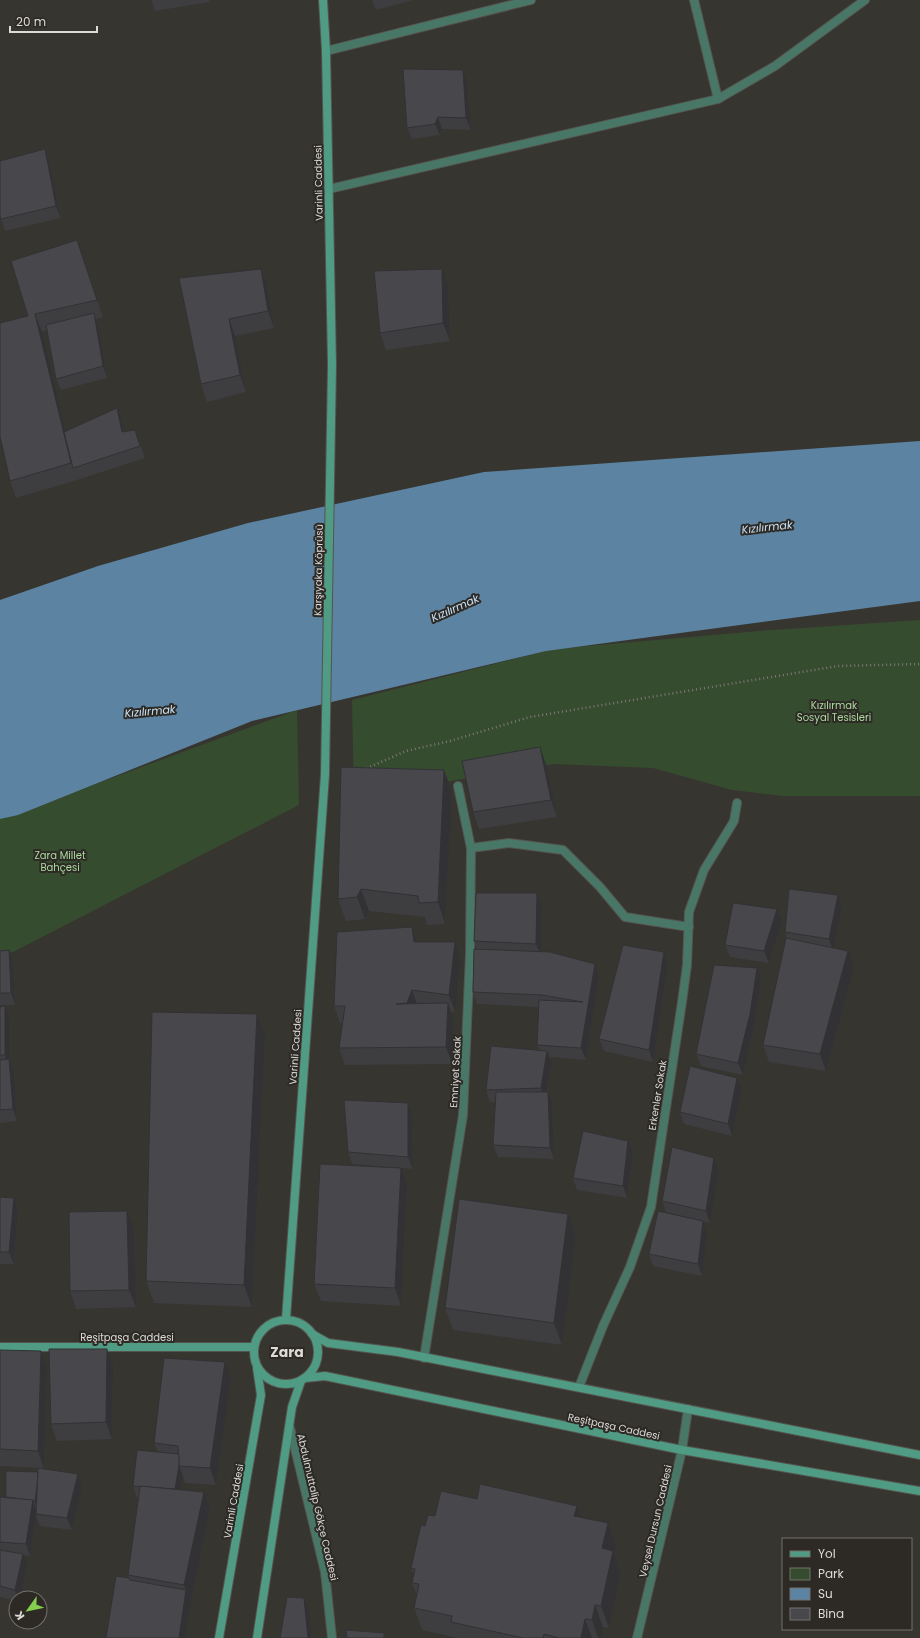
<svg xmlns="http://www.w3.org/2000/svg" width="920" height="1638" viewBox="0 0 920 1638" font-family="Poppins,sans-serif">
<style>
.green{fill:#364c2f}
.water{fill:#5c84a2}
.lines{fill:none;stroke-linecap:round;stroke-linejoin:round}
.street-casing{stroke:#55534e;stroke-width:10}
.secondary-casing{stroke:#55534e;stroke-width:10}
.path{stroke:#7b7975;stroke-width:2.5;stroke-dasharray:1 3;stroke-linecap:butt}
.street{stroke:#497767;stroke-width:8}
.secondary{stroke:#4f9b83;stroke-width:8}
.wall{fill:#3e3e41}
.shaded-wall{fill:#323235}
.building{fill:#48484c;stroke:#323235}
.labels{text-anchor:middle;stroke-width:4;stroke-linejoin:round;paint-order:stroke}
.street-label{font-size:10px;fill:#dcdbd8;stroke:#2d2a26}
.park-label{font-size:10px;fill:#abd99d;stroke:#2d2a26}
.water-label{font-size:11px;font-style:italic;fill:#c9e2f5;stroke:#2d2a26}
.district-label{font-size:14px;font-weight:bold;fill:#dddad5;stroke:#2d2a26}
</style>
<rect width="100%" height="100%" fill="#373530"/>
<!-- green -->
<g class="green">
<path d="M920,620V796H782L732,790L653,768L553,764L354,797L352,700L553,649L759,631Z"/>
<path d="M297,710L299,805L13,952L0,951V819Z"/>
</g>
<!-- water -->
<path class="water" d="M920,441V601L546,651L252,721L18,815L0,819V600L98,566L248,523L484,472Z"/>
<g class="lines">
<!-- street casing -->
<g class="street-casing">
<g id="street">
<path d="M694,0L718,99"/>
<path d="M326,51L531,0"/>
<path d="M329,189L718,99L775,66L865,0"/>
<path d="M471,848L509,843L563,850L600,887L625,917L689,927"/>
<path d="M424,1358L463,1115L470,955L471,848L458,786"/>
<path d="M579,1387L603,1326L630,1267L651,1207L682,1002L687,965L689,912L704,870L734,821L737,803"/>
<path d="M290,1428L325,1572L332,1638"/>
<path d="M637,1638L682,1450L688,1409"/>
</g>
</g>
<!-- secondary casing -->
<g class="secondary-casing">
<g id="secondary">
<path d="M286,1319L325,775L332,365L326,51L323,0"/>
<circle cx="286" cy="1352" r="32"/>
<path d="M312,1334L328,1343L398,1352L920,1455"/>
<path d="M0,1347H253"/>
<path d="M305,1378L325,1376L682,1450L920,1491"/>
<path d="M219,1638L261,1395L257,1368"/>
<path d="M257,1638L292,1407L301,1381"/>
</g>
</g>
<!-- path -->
<path class="path" d="M363,770L406,751L450,741L530,717L838,666L920,664"/>
<!-- street -->
<use href="#street" class="street"/>
<!-- secondary -->
<use href="#secondary" class="secondary"/>
</g>
<!-- wall -->
<g class="wall">
<path d="M151,0H209L210,2L155,11Z"/>
<path d="M372,0H413L376,10Z"/>
<path d="M463,70L467,82L471,130L442,129L440,135L412,139L407,128Z"/>
<path d="M45,149L49,161L61,218L5,231L1,219Z"/>
<path d="M83,257L103,317L96,319L98,325L107,378L61,390L56,379L47,330L42,332L65,431L121,419L124,432L139,442L145,458L77,480L16,498L10,481L28,316Z"/>
<path d="M261,269L267,286L274,328L235,336L246,392L207,402L201,384L179,278Z"/>
<path d="M448,286L450,341L386,350L380,333Z"/>
<path d="M546,764L557,817L479,829L473,812Z"/>
<path d="M444,770L452,792L445,924L427,925L425,917L369,911L365,919L346,921L338,899Z"/>
<path d="M537,893L542,905L541,952L595,964L599,976L586,1060L550,1057L552,1063L547,1092L552,1104L554,1159L498,1157L493,1145L495,1102H490L486,1090L540,1050L537,1045L539,1007L477,1004L473,992L477,950L474,941Z"/>
<path d="M838,895L842,907L833,948L854,968L826,1071L769,1062L763,1045L787,939L785,932Z"/>
<path d="M777,909L782,921L769,963L730,957L725,945Z"/>
<path d="M417,942L461,959L455,1012H451L454,1020L452,1064L345,1065L339,1048L343,1023H340L334,1006Z"/>
<path d="M0,951L13,962L15,1005H0Z"/>
<path d="M664,952L668,964L653,1062L604,1051L599,1039Z"/>
<path d="M761,979L754,1026L743,1075L701,1066L696,1054Z"/>
<path d="M0,1007L9,1018V1059L14,1071L17,1121L0,1123Z"/>
<path d="M257,1014L265,1036L252,1307L154,1303L146,1281Z"/>
<path d="M742,1090L732,1136L684,1124L680,1112Z"/>
<path d="M408,1103L412,1114L413,1169L352,1164L348,1152Z"/>
<path d="M628,1141L633,1153L627,1198L577,1190L573,1178Z"/>
<path d="M719,1170L710,1223L666,1212L662,1201Z"/>
<path d="M407,1185L401,1306L321,1301L314,1284Z"/>
<path d="M0,1197L18,1210L14,1264H0Z"/>
<path d="M127,1211L134,1228L136,1307L76,1309L70,1291Z"/>
<path d="M568,1214L576,1236L562,1345L453,1330L445,1308Z"/>
<path d="M707,1233L702,1276L653,1266L649,1254Z"/>
<path d="M0,1350L47,1368L44,1468H39L78,1474L82,1486L72,1530L40,1526L36,1516L30,1556L23,1555L27,1566L21,1598H16V1601L0,1597V1497H6L38,1472V1468L0,1466Z"/>
<path d="M113,1366L112,1439L57,1441L51,1424Z"/>
<path d="M231,1379L216,1485L185,1483L183,1477L181,1490L204,1492L210,1509L191,1602L185,1638H106L129,1578L128,1575L138,1498H137L133,1486L158,1452L154,1443Z"/>
<path d="M477,1499L581,1517L608,1523L616,1545L614,1553L621,1573L609,1628L603,1627L601,1638H457L422,1630L414,1608L417,1595L412,1583L414,1575L411,1568L425,1526L435,1516Z"/>
</g>
<!-- shaded-wall -->
<g class="shaded-wall">
<path d="M463,70L467,82L471,130L466,118Z"/>
<path d="M438,117L442,129L440,135L435,124Z"/>
<path d="M45,149L49,161L61,218L56,206Z"/>
<path d="M77,240L83,257L103,317L97,300Z"/>
<path d="M261,269L267,286L274,328L268,311Z"/>
<path d="M442,269L448,286L450,341L443,323Z"/>
<path d="M94,313L98,325L107,378L103,366Z"/>
<path d="M35,314L42,332L74,468H73L71,463Z"/>
<path d="M229,319L235,336L246,392L240,375Z"/>
<path d="M117,408L121,419L127,444L122,432Z"/>
<path d="M540,747L546,764L557,817L551,800Z"/>
<path d="M444,770L452,792L445,924L438,902Z"/>
<path d="M361,889L369,911L365,919L357,897Z"/>
<path d="M537,893L542,905L541,956L536,944Z"/>
<path d="M838,895L842,907L833,950L829,939Z"/>
<path d="M777,909L782,921L769,963L764,951Z"/>
<path d="M412,927L418,944L414,942Z"/>
<path d="M455,942L461,959L455,1012L449,995Z"/>
<path d="M9,950L13,962L15,1005L11,993Z"/>
<path d="M848,951L854,968L826,1071L820,1054Z"/>
<path d="M664,952L668,964L653,1062L649,1050Z"/>
<path d="M595,964L599,976L586,1060L581,1048Z"/>
<path d="M757,968L761,979L754,1026L743,1075L738,1063Z"/>
<path d="M412,990L418,1007L413,1020L407,1003Z"/>
<path d="M448,1003L454,1020L452,1064L446,1047Z"/>
<path d="M5,1006L9,1018V1067L5,1055Z"/>
<path d="M257,1014L265,1036L252,1307L244,1285Z"/>
<path d="M547,1051L552,1063L545,1100L541,1088Z"/>
<path d="M9,1059L14,1071L17,1121L13,1109Z"/>
<path d="M737,1078L742,1090L732,1136L728,1124Z"/>
<path d="M548,1092L552,1104L554,1159L550,1148Z"/>
<path d="M408,1103L412,1114L413,1169L408,1157Z"/>
<path d="M628,1141L633,1153L627,1198L623,1186Z"/>
<path d="M714,1158L719,1170L710,1223L706,1211Z"/>
<path d="M401,1168L407,1185L401,1306L395,1288Z"/>
<path d="M14,1198L18,1210L14,1264L9,1252Z"/>
<path d="M127,1211L134,1228L136,1307L129,1290Z"/>
<path d="M568,1214L576,1236L562,1345L554,1323Z"/>
<path d="M703,1221L707,1233L702,1276L698,1264Z"/>
<path d="M107,1349L113,1366L112,1439L106,1422Z"/>
<path d="M41,1351L47,1368L44,1468L38,1451Z"/>
<path d="M225,1362L231,1379L216,1485L210,1468Z"/>
<path d="M179,1466L183,1477L179,1504L174,1492Z"/>
<path d="M39,1472L37,1507L35,1501Z"/>
<path d="M78,1474L82,1486L72,1530L67,1518Z"/>
<path d="M204,1492L210,1509L191,1602L184,1585Z"/>
<path d="M33,1500L37,1512L36,1514V1516L30,1556L26,1544Z"/>
<path d="M577,1506L585,1528L574,1516Z"/>
<path d="M608,1523L616,1545L614,1553L621,1573L609,1628L601,1606L602,1548Z"/>
<path d="M23,1554L27,1566L21,1598H18L15,1590Z"/>
<path d="M186,1590L191,1602L185,1638H179Z"/>
<path d="M304,1598L309,1610L311,1638H308Z"/>
<path d="M595,1605L603,1627L601,1638H598L592,1620Z"/>
<path d="M585,1619L592,1638H581Z"/>
</g>
<!-- building -->
<g class="building">
<path d="M403,69L463,70L466,118L438,117L435,124L407,128Z"/>
<path d="M45,149L56,206L1,219L0,216V161Z"/>
<path d="M77,240L97,300L35,314L71,463L10,481L0,436V323L28,316L11,261Z"/>
<path d="M261,269L268,311L229,319L240,375L201,384L179,278Z"/>
<path d="M442,269L443,323L380,333L374,271Z"/>
<path d="M94,313L103,366L56,379L46,325Z"/>
<path d="M117,408L122,432L135,430L140,446L73,468L64,432Z"/>
<path d="M540,747L551,800L473,812L462,761Z"/>
<path d="M341,767L444,770L438,902L419,903L418,896L361,889L357,897L338,899Z"/>
<path d="M789,889L838,895L829,939L785,932Z"/>
<path d="M476,893H537L536,944L474,941Z"/>
<path d="M733,903L777,909L764,951L725,945Z"/>
<path d="M412,927L414,942H455L449,995L412,990L407,1003L396,1004L448,1003L446,1047L339,1048L345,1006H334L337,932Z"/>
<path d="M786,938L848,951L820,1054L763,1045Z"/>
<path d="M623,945L664,952L649,1050L599,1039Z"/>
<path d="M474,949L550,952L595,964L581,1048L537,1045L539,1000L583,1002L542,995L473,992Z"/>
<path d="M9,950L11,993H0V951Z"/>
<path d="M714,965L757,968L750,1014L738,1063L696,1054Z"/>
<path d="M5,1006V1055H0V1007Z"/>
<path d="M152,1012L257,1014L244,1285L146,1281Z"/>
<path d="M491,1046L547,1051L541,1088L486,1090Z"/>
<path d="M9,1059L13,1109L0,1110V1060Z"/>
<path d="M690,1066L737,1078L728,1124L680,1112Z"/>
<path d="M496,1092H548L550,1148L493,1145Z"/>
<path d="M344,1100L408,1103V1157L348,1152Z"/>
<path d="M583,1131L628,1141L623,1186L573,1178Z"/>
<path d="M672,1147L714,1158L706,1211L662,1201Z"/>
<path d="M320,1164L401,1168L395,1288L314,1284Z"/>
<path d="M0,1197L14,1198L9,1252H0Z"/>
<path d="M459,1199L568,1214L554,1323L445,1308Z"/>
<path d="M127,1211L129,1290L70,1291L69,1212Z"/>
<path d="M658,1211L703,1221L698,1264L649,1254Z"/>
<path d="M49,1349H107L106,1422L51,1424Z"/>
<path d="M0,1350L41,1351L38,1451L0,1449Z"/>
<path d="M164,1358L225,1362L210,1468L179,1466L178,1446L154,1443Z"/>
<path d="M137,1450L179,1454V1465L175,1489L133,1486Z"/>
<path d="M38,1468L78,1474L67,1518L36,1514Z"/>
<path d="M6,1471L38,1472L37,1486L35,1501L6,1497Z"/>
<path d="M480,1484L577,1506L574,1516L608,1523L602,1548L613,1551L601,1606L595,1605L592,1620L585,1619L581,1638H559L544,1634L543,1638H523L451,1622L452,1616L414,1608L419,1584L412,1583L415,1569L411,1568L421,1525L425,1526L428,1515L435,1516L441,1491L477,1499Z"/>
<path d="M140,1486L204,1492L184,1585L128,1575Z"/>
<path d="M0,1497L33,1500L26,1544L0,1542Z"/>
<path d="M0,1550L23,1554L15,1590L0,1586Z"/>
<path d="M116,1576L129,1578L130,1580L186,1590L179,1638H106Z"/>
<path d="M287,1597L304,1598L308,1638H280Z"/>
<path d="M346,1630L384,1633V1638H347Z"/>
</g>
<g class="labels">
<!-- street labels -->
<g class="street-label">
<text transform="translate(318 183) rotate(-91)" y="4">Varinli Caddesi</text>
<text transform="translate(318 570) rotate(-89)" y="4">Karşıyaka Köprüsü</text>
<text transform="translate(295 1047) rotate(-86)" y="4">Varinli Caddesi</text>
<text transform="translate(455 1072) rotate(-87)" y="4">Emniyet Sokak</text>
<text transform="translate(657 1095) rotate(-81)" y="4">Erkenler Sokak</text>
<text x="127" y="1341">Reşitpaşa Caddesi</text>
<text transform="translate(614 1426) rotate(12)" y="4">Reşitpaşa Caddesi</text>
<text transform="translate(233 1501) rotate(-80)" y="4">Varinli Caddesi</text>
<text transform="translate(318 1507) rotate(77)" y="4">Abdulmuttalip Gökçe Caddesi</text>
<text transform="translate(655 1521) rotate(-77)" y="4">Veysel Dursun Caddesi</text>
</g>
<!-- park labels -->
<g class="park-label">
<text x="834" y="709">Kızılırmak<tspan x="834" dy="12">Sosyal Tesisleri</tspan></text>
<text x="60" y="859">Zara Millet<tspan x="60" dy="12">Bahçesi</tspan></text>
</g>
<!-- water labels -->
<g class="water-label">
<text transform="translate(767 527) rotate(-6)" y="4">Kızılırmak</text>
<text transform="translate(455 608) rotate(-24)" y="4">Kızılırmak</text>
<text transform="translate(150 711) rotate(-5)" y="4">Kızılırmak</text>
</g>
<!-- district labels -->
<g class="district-label">
<text x="287" y="1357">Zara</text>
</g>
</g>
<!-- legend -->
<rect x="782" y="1538" width="130" height="92" fill="#2d2a26" stroke="#73716d"/>
<rect x="790" y="1551" width="20" height="6" fill="#4f9b83" stroke="#73716d"/>
<text x="818" y="1558" font-size="12" fill="#dcdbd8">Yol</text>
<rect x="790" y="1568" width="20" height="12" fill="#364c2f" stroke="#73716d"/>
<text x="818" y="1578" font-size="12" fill="#dcdbd8">Park</text>
<rect x="790" y="1588" width="20" height="12" fill="#5c84a2" stroke="#73716d"/>
<text x="818" y="1598" font-size="12" fill="#dcdbd8">Su</text>
<rect x="790" y="1608" width="20" height="12" fill="#48484c" stroke="#73716d"/>
<text x="818" y="1618" font-size="12" fill="#dcdbd8">Bina</text>
<!-- north arrow -->
<g transform="translate(28 1610) rotate(237)"><circle r="19" fill="#2d2a26" stroke="#73716d"/>
<path d="M0-3L7 15L0 10L-7 15Z" fill="#84d04e"/>
<text y="-6" font-size="11" font-weight="bold" text-anchor="middle" fill="#dcdbd8">K</text>
</g>
<!-- scale -->
<path d="M10 26v6h87v-6" fill="none" stroke="#dcdbd8" stroke-width="2"/>
<text x="16" y="26" font-size="12" fill="#dcdbd8" stroke="#2d2a26" stroke-width="3" paint-order="stroke">20 m</text>
</svg>
